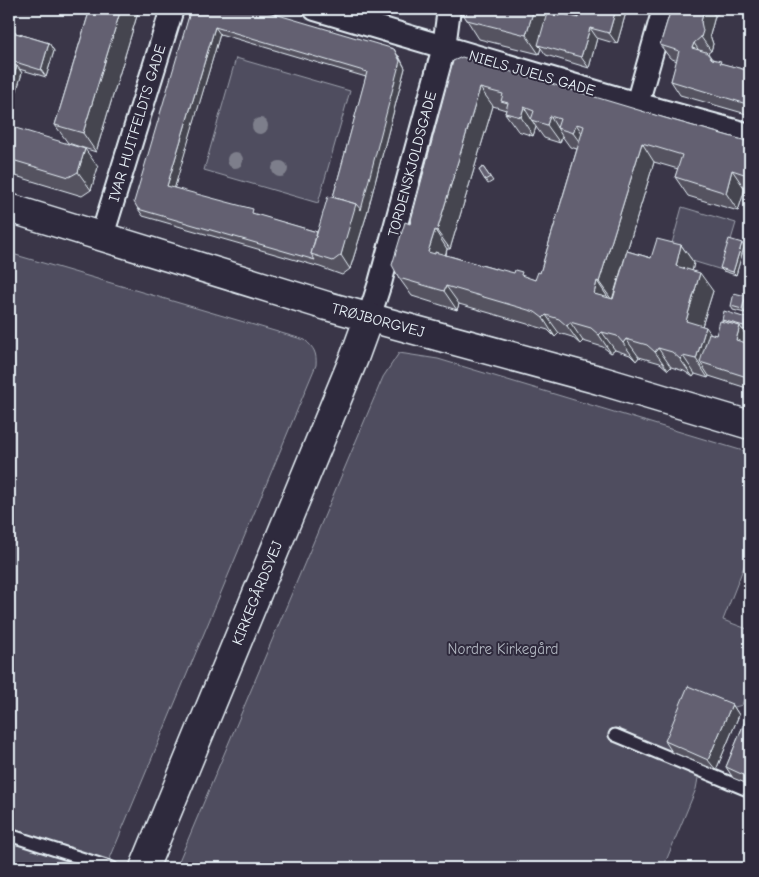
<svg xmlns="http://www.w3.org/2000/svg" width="759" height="877" viewBox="0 0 759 877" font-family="'Comic Neue',sans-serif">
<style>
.green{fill:#504e5f;stroke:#9ca0ac}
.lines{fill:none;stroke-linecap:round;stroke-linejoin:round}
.service-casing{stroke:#e8f1f8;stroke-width:15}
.minor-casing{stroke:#e8f1f8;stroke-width:26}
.tertiary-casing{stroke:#e8f1f8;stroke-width:31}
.service{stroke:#2f2a3d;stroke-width:11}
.minor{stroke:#2f2a3d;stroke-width:22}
.tertiary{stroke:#2f2a3d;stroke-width:28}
.tree{fill:#7d7e8b}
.wall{fill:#555361;stroke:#e8f1f8;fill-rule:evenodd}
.shaded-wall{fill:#45444f;stroke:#e8f1f8}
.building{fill:#636171;stroke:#e8f1f8;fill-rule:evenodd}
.labels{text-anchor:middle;stroke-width:4;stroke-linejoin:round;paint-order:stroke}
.street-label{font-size:15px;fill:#e8f1f8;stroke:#2f2a3d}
.park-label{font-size:15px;fill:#b3b8c2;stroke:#2f2a3d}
</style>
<rect width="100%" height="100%" fill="#3a3648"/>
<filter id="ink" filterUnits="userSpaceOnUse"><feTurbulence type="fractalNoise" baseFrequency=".02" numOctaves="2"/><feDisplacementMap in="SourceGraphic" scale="10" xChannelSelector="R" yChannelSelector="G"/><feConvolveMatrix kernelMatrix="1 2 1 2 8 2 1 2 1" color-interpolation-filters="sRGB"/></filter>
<g filter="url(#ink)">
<!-- green -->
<g class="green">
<path d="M236,58L350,91L318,203L204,170Z"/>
<path d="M682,207L736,223L722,270L669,254Z"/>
<path d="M9,253L305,340C314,348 317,353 316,365L106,868H9Z"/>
<path d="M399,353L438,359L750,453V551L723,620L750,630V682L742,705L710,714L696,789L663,868H176L383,377Z"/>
</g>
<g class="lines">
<!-- service casing -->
<g class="service-casing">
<g id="service">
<path d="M615,735L750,791"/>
<path d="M9,835L112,868"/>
</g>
</g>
<!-- minor casing -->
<g class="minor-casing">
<g id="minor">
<path d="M315,9L637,104L750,135"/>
<path d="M637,104L664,9"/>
<path d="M102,236L172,9"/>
<path d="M369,317L380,283L444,47L449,9"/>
</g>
</g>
<!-- tertiary casing -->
<g class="tertiary-casing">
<g id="tertiary">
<path d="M9,208L327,306L599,380L750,425"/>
<path d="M144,868L354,358L369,317"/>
</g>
</g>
<!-- service -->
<use href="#service" class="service"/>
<!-- minor -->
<use href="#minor" class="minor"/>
<!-- tertiary -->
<use href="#tertiary" class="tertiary"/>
</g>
<!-- trees -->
<g class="tree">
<circle cx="260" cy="126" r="8"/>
<circle cx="235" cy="160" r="8"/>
<circle cx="280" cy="169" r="8"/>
</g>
<!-- wall -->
<g class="wall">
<path d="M90,9H139L96,152L68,143L55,125Z"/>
<path d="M191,9L399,56L405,68L366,217L350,269L342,275L320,267L143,216L138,209ZM220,34L366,77L333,197L317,232L257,215L174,188Z"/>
<path d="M380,9H413L406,14Z"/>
<path d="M461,9H548L551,13L550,14L559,16L578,18L576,13L627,9L617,44L597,38L589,68L546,55L541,48L539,54L479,39L467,20Z"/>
<path d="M671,9H723V10L715,16L710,35L713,44L711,51L708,53L712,59L722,64L750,71V115L680,95L671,81L677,61L670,58L660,45Z"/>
<path d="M9,31L49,43L54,51L46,77L19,69L22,73L14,100L9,98Z"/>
<path d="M453,61L665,118L750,142V190L745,189L738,211L688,196L675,177L678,169L654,162L627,251L651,258L681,245L694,263L692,271L713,291L702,326L711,334L716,335L722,321V320L746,318L749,321L746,330L741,329L749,340L748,343L750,344V389L709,376L708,378L695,374L693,377L684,371L671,367L668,370L660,363L639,357L636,361L630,355L615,350L611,353L603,347L583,341L580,344L572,337L559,333L555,337L548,330L459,304L457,310L412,296L399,278L410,224ZM493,106L506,110L505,113L518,131L533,136L536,127L544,138L560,143L562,136L570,147L577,149L540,273L535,280L495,269L446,255L447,249H450ZM623,264L613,299H612Z"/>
<path d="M9,126L98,167L91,190L82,196L9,174Z"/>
<path d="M483,167L493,181L488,184L479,170Z"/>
<path d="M744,247L736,275L723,271L720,268Z"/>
<path d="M749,299L745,313L733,310L731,306Z"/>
<path d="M732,704L739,715L716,770L672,752L665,741Z"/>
<path d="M750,709V785L733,778L726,767Z"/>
</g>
<!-- shaded-wall -->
<g class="shaded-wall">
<path d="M121,9H139L96,152L83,133Z"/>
<path d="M534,9H548L551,13L541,46L538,45L541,48L539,54L526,35Z"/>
<path d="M616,9H627L617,44L609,33Z"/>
<path d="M704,9H710L715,16L710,35L713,44L711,51L701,37V22Z"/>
<path d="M215,27L220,34L173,193L167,186Z"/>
<path d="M590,28L597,38L589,68L581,57Z"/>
<path d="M49,43L54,51L46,77L41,70Z"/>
<path d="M694,43L703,57L692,48Z"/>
<path d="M394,49L405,68L366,217L350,269L341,255Z"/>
<path d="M17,66L22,73L14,100L9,92Z"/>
<path d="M480,88L493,106L450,249L437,231Z"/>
<path d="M524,107L536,127L533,136L521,117Z"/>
<path d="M550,116L562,136L560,143L547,125Z"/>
<path d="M576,124L588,142L586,151L573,133Z"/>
<path d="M642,143L654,162L612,300L599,282Z"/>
<path d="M85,149L98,167L91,190L78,172Z"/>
<path d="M732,170L745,189L738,211L726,193Z"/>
<path d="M435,230L447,249L441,270L428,252Z"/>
<path d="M742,243L744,247L736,275L733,272Z"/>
<path d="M681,245L694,263L689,284L676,266Z"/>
<path d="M700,273L713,291L698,339L686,321Z"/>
<path d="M597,281L609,299L594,294Z"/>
<path d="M446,286L459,304L457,310L444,291Z"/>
<path d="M746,296L749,299L745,313L742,309Z"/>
<path d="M546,315L559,333L555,337L543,318Z"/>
<path d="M746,318L749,321L746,330L744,326Z"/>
<path d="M570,322L583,341L580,344L567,326Z"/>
<path d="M740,326L749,340L745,353L736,340Z"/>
<path d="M706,327L719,345L700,362L709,376L708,378L696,359Z"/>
<path d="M602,332L615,350L611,353L599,335Z"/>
<path d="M626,339L639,357L636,361L623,343Z"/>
<path d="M658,348L671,367L668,370L655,352Z"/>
<path d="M683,356L695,374L693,377L680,359Z"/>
<path d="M732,704L739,715L716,770L708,760Z"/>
</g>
<!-- building -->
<g class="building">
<path d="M90,9H121L83,133L55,125Z"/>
<path d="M191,9H258L394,49L400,61L361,210L356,204L333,197L367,72L215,27L167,186L253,209L252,213L317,232L311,254L315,260L138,209L134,202Z"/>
<path d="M461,9H534L526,35L467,20L461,11Z"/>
<path d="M577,9H616L609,33L590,28L581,57L538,45L547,13L559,16L560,13L578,18L579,14L576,13Z"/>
<path d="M671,9H704L701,22L703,31L701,37L694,43L692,48L706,52L712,59L721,61L720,63L750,71V105L671,81L679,51L660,45Z"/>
<path d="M9,31L49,43L41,70L9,60Z"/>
<path d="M462,57L665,118L750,142V176L732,170L726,193L675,177L682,155L642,143L599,282L597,281L594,294L613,299L627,251L651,258L657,239L681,245L676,266L700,273L686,321L706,327L696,359L683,356L680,359L672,352L658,348L655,352L647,345L626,339L623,343L617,336L602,332L599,335L591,328L570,322L567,326L559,319L546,315L543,318L535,312L446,286L444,291L399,278L392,265L405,222L410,224L453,61ZM480,88L503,94L501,101L508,103L505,113L521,117L524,107L534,111L531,120L547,125L550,116L560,119L557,128L573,133L576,124L584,126L540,273L538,272L535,280L521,275L522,272L515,270L514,273L495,268V269L435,252V254L428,252L435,230L437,231Z"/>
<path d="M9,64L17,66L9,92Z"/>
<path d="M9,126L85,149L78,172L69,177L9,159Z"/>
<path d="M483,167L490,177L485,180L479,170Z"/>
<path d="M328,196L356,204L341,255L333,261L311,254Z"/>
<path d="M729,239L742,243L733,272L720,268Z"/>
<path d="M734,293L746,296L742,309L731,306Z"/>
<path d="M724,311L746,318L744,326L722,320Z"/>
<path d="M720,321L740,326L736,340L750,344V378L700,362L709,333L716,335Z"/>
<path d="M688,686L732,704L708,760L665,741Z"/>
<path d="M750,709V778L726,767Z"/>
</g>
</g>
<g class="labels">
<!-- street labels -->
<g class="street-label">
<text transform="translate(532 73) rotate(16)" y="5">NIELS JUELS GADE</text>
<text transform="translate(137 123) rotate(-73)" y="5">IVAR HUITFELDTS GADE</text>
<text transform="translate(412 164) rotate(-75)" y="5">TORDENSKJOLDSGADE</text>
<text transform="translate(378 320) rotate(15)" y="5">TRØJBORGVEJ</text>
<text transform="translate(257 593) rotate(-68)" y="5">KIRKEGÅRDSVEJ</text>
</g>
<!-- park labels -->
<g class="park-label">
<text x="503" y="654">Nordre Kirkegård</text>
</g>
</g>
<!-- margin -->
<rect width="759" height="877" fill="none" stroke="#2f2a3d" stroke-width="30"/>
<rect x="15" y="15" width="729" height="847" fill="none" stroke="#e8f1f8" stroke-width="2" filter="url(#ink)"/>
</svg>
